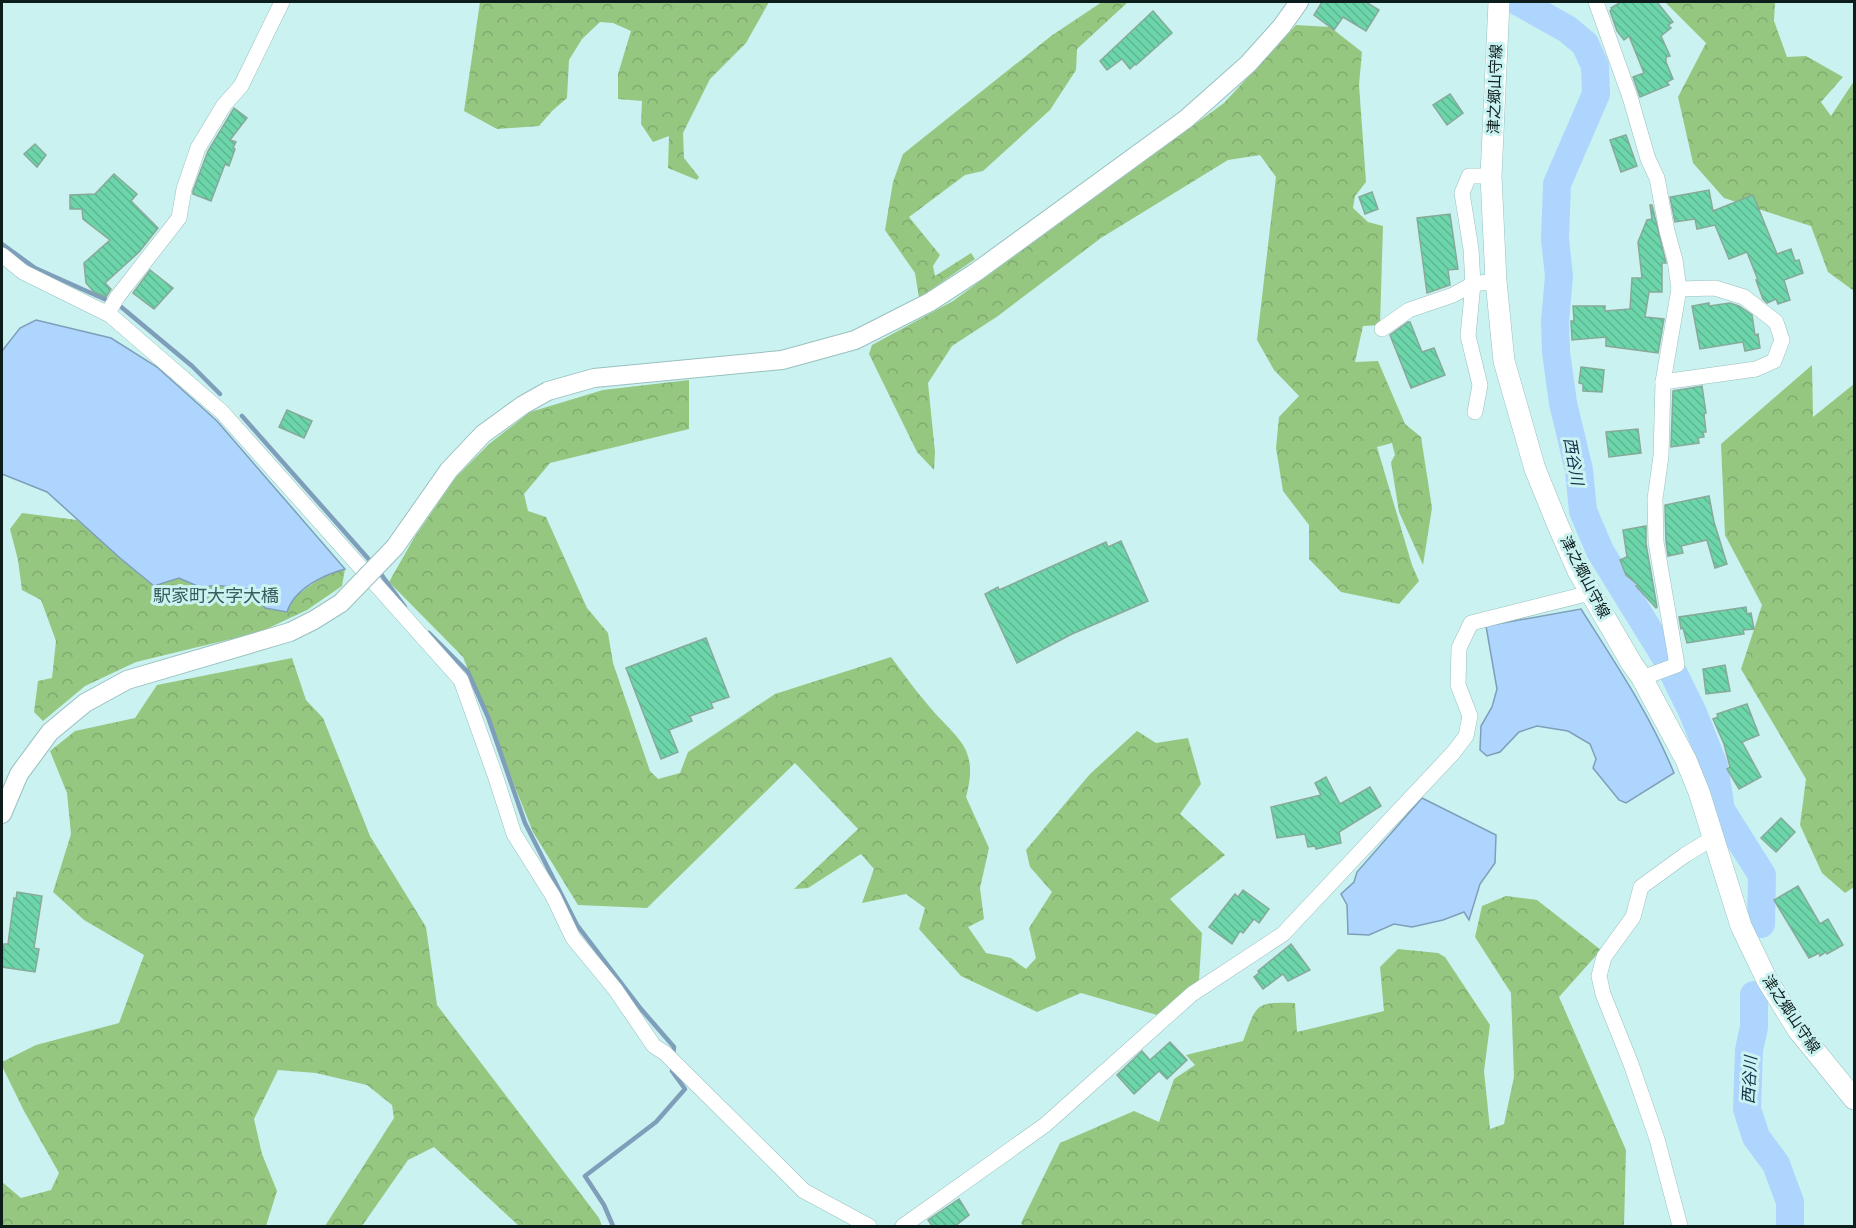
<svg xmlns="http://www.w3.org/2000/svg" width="1856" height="1228" viewBox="0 0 1856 1228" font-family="'Varela Round','Noto Sans JP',sans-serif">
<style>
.forest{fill:url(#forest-crowns)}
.water{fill:#aed5fd;stroke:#7e9eba;stroke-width:1.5}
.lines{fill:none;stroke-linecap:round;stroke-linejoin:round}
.stream{stroke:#7e9eba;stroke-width:4.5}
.river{stroke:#aed5fd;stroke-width:28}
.building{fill:url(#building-back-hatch);stroke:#88a999;stroke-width:1.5}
.minor-casing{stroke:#99c0be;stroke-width:16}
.tertiary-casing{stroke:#99c0be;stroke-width:20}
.secondary-casing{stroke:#99c0be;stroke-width:22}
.minor{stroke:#fff;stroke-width:15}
.tertiary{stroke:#fff;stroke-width:18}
.secondary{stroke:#fff;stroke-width:21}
.tertiary-bridge-casing{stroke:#99c0be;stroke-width:20;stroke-linecap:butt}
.tertiary-bridge{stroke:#fff;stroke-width:18}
.labels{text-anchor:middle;stroke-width:6;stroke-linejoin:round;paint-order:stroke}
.street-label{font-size:15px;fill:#0d1d1c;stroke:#caf2f1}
.water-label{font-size:16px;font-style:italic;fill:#112d47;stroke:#caf2f1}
.quarter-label{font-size:18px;fill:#375c5b;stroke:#caf2f1}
</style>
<defs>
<pattern id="forest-crowns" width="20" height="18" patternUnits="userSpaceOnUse" patternTransform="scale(1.5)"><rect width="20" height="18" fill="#96c781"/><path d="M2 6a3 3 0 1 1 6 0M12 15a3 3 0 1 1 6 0" fill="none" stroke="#80aa6f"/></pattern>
<pattern id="building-back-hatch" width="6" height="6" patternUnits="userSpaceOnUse" patternTransform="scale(1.5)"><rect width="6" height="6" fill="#6cd5aa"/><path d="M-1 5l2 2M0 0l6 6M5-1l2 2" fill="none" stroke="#5cb692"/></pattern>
</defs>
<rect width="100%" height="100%" fill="#caf2f1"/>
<!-- forest -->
<g class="forest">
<path d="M480,2H769L746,43L710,79L683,133L684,158L699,177L697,180L668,168L669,136L653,142L641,124L642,101L618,99V74L631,31L613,23L600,22L582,39L569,60L567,98L552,111L539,126L497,129L464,111Z"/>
<path d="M1102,2H1128L1077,49L1076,70L1050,110L983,171L965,175L909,217L940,255L933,266L935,276L971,253L975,259L919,298L915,273L885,230L893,182L903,154L1051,36Z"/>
<path d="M1665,2H1775L1774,21L1787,57L1806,56L1843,77L1821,102L1831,116L1854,81V291L1828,272L1811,226L1724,198L1693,163L1678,97L1706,43Z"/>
<path d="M1296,25L1330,27L1362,52L1359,85L1366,182L1355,196L1353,208L1368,222L1383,226L1380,325L1363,326L1355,362L1378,361L1405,424L1421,437L1432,508L1423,565L1399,512L1391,462L1395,455L1392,443L1377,447L1412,565L1419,581L1399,604L1341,592L1309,559V525L1283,491L1276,448L1279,417L1299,396L1274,370L1257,340L1276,177L1260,155L1228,160L1101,238L998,316L952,346L928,383L935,452L934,470L917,452L869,354L872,345L953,301L1224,103Z"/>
<path d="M1812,365L1813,417L1854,384V887L1845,893L1822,873L1800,825L1806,779L1741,669L1762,605L1725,535L1721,444Z"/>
<path d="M689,380V429L550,463L524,494L528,511L546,517L587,608L608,633L613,663L650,771L658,779L680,773L688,752L775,694L891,657C903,673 915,690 928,705C956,739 980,746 966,797L989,848L980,888L984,919L968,927L986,953L1011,958L1026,969L1036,958L1029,928L1052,892L1030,867L1026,850L1090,774L1137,731L1156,743L1188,738L1201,784L1180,814L1225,855L1170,899L1202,933L1199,980L1157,1015L1081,993L1037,1012L961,976L919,929L925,908L906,894L862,903L874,869L861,854L808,888L794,889L858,829L795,763L647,908L578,905L533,832L463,657L389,582L414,538L456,477L489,444L530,412L603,390Z"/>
<path d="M22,513L77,520L154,586L179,578L202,588L215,585L252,590L265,608L286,612L291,599L327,574L345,569L342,586L307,610L260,632L136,662L85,686L43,721L34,712L38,681L52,678L56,641L41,600L22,590L18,560L10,529Z"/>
<path d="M292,658L306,700L323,718L370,836L426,927L437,1005L599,1218L602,1226H519L434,1147L408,1160L362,1226H325L394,1118L392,1105L367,1085L316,1073L278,1070L254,1119L262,1154L277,1191L266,1226H2V1182L21,1198L51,1190L59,1173L24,1111L2,1066V1062L36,1045L119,1023L144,955L84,920L53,892L71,834L67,793L50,751L75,731L135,718L157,685Z"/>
<path d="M1506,896L1537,900L1601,950L1559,997L1626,1150L1624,1226H1023L1021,1223L1060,1143L1134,1111L1159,1122L1174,1079L1195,1065L1186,1055L1243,1041C1257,1004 1254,1002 1295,1003L1297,1032L1384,1011L1380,967L1398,949L1438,953L1445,957L1490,1025L1484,1071L1490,1129L1504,1124L1514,1077L1511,993L1475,937L1482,906Z"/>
</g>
<!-- water -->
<g class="water">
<path d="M36,320L111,338L157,367L217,421L345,569C323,575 294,589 287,612L265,608L252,590L215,585L202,588L179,578L154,586L120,558L47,492L2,474V351L20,328Z"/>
<path d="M1581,609C1615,663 1650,714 1674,773L1626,803L1619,800L1593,768L1596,759L1590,744L1568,731L1537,726L1519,732L1500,752L1487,756L1480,750L1481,726L1492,707L1497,689L1486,626Z"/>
<path d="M1422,798L1496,835L1495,863L1480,884L1469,920L1464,912L1443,920L1412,927L1394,924L1369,935L1348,934L1347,905L1341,894L1354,882L1357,872Z"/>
</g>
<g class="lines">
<!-- stream -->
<g class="stream">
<path d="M2,244L35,268L120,306L192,366L220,394"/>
<path d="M242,416L373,564"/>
<path d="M378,570L405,607"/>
<path d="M429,633L468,672L488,717L525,823L577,925L641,1009L674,1047L673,1056"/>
<path d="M613,1226L604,1205L585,1176L656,1122L685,1089L672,1071L673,1067"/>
</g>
<!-- river -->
<g class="river">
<path d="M1519,2L1567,29L1585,44L1595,66L1596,94L1557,184L1555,239L1559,276L1555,322L1556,352L1563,403L1579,470L1583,511L1600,551L1666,658L1693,713L1714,766L1721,810L1762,875L1761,924"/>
<path d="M1754,995V1027L1749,1050L1747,1109L1756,1137L1776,1164L1780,1175L1790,1202V1226"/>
</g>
</g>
<!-- building -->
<g class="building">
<path d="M1322,2H1366L1379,10L1366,31L1343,17L1334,30L1314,15Z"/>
<path d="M1621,2H1657L1673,22L1668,25L1671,28L1661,36L1670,56L1666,57V62L1673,79L1667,82L1669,85L1640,97L1633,77L1644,73L1629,36L1624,40L1617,31L1610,11L1612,9L1611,8Z"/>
<path d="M1153,11L1172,33L1136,65L1135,64L1130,69L1122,59L1107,70L1100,61Z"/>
<path d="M1450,94L1463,113L1447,125L1433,105Z"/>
<path d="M234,108L247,118L230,140L236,142L233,148L235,149L229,166L225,164L211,201L193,194V191L208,151Z"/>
<path d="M1626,135L1637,166L1621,172L1610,140Z"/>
<path d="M35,144L46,155L37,167L24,154Z"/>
<path d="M114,174L137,194L131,201L158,228L139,252L105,283L111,289L106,297L94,292L86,283L84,263L110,240L83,219L82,209H70V195L95,194Z"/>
<path d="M1709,190L1713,211L1753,195L1777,254L1791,249L1795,261L1799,260L1803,273L1784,280L1790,300L1778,304L1776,299L1767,303L1763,299L1756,280H1758L1747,252L1729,259L1715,225L1697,229L1695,219L1675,222L1670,197Z"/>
<path d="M1372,192L1378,209L1365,214L1359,197Z"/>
<path d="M1650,205H1652L1666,263H1662V292H1649L1645,317L1664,319L1658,353L1606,346V337L1572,340L1571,321H1574L1573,306H1605V311L1630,309L1632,278H1642L1638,242L1647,220L1652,219Z"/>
<path d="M1450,214L1458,269L1448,270L1450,285L1427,293L1417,218Z"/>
<path d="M150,270L173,288L154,309L133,293Z"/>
<path d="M1709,303V306L1730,303L1739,306L1752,315L1755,335L1758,334L1760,348L1745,351L1743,342L1700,349L1692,306Z"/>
<path d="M1408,322H1410L1422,352L1434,348L1445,375L1411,388L1390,335Z"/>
<path d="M1581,367L1604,370L1602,392L1583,391V384L1579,383Z"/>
<path d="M1702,386L1706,413L1704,414L1706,432H1703L1704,437L1698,438L1699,443L1671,447L1673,391Z"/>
<path d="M287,410L312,421L304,438L279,427Z"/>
<path d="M1638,429L1641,453L1609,457L1606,432Z"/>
<path d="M1709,496L1714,522L1727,564L1715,568L1707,540L1681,546L1683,553L1668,556L1666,541L1665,505Z"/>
<path d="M1646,526V544L1657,607L1656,608L1636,586L1638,585L1626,575L1620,560L1627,557L1623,530Z"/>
<path d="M1121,541L1148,601L1072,634L1017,663L985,594L998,587L999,590L1106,542L1108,547Z"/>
<path d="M1746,607L1747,614L1751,613L1754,629L1743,630L1744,634L1687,643L1683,628L1681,629L1679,617Z"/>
<path d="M706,638L729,697L711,703L713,708L690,716L692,721L669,730L678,752L661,759L626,668Z"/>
<path d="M1725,665L1730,691L1706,694L1703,669Z"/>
<path d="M1747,704L1759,735L1742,742L1761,777L1739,789L1727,769L1730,767L1724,744L1713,719L1718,717L1717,714Z"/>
<path d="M1326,777L1340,804L1370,787L1381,806L1339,832L1341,843L1316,849L1315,846L1308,847L1305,834L1277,838L1271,807L1321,795L1315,783Z"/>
<path d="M1781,818L1795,832L1776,852L1761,838Z"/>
<path d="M1798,886L1820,924L1828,919L1843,945L1827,954L1826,952L1820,956L1819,953L1809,958L1774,900Z"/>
<path d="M1243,890L1269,909L1259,923L1254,919L1243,933L1240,931L1232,944L1209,927L1235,894L1238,897Z"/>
<path d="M17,892L42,896L34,948L39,949L35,972L2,967L4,944H8L14,898L16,899Z"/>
<path d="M1291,944L1310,970L1288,981L1283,974L1263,989L1254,977L1259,973L1258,971Z"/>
<path d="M1170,1042L1187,1060L1167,1079L1159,1071L1134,1094L1117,1075L1142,1051L1150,1060Z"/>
<path d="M959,1199L969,1215L954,1227H933L928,1220Z"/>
</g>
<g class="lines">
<!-- minor casing -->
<g class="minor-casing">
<g id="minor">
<path d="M1596,2L1630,97L1648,159L1657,178L1667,231L1675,260L1679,289L1663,382L1661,456L1655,499L1656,542L1677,665L1642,678"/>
<path d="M2,255L23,272L110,315L222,412L461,680L495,775L514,834L553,896L573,938L615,989L654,1046L665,1053L804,1191L869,1226"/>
<path d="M110,315V309L118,296L179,218L184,189L198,148L224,105L241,86L282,2"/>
<path d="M1382,329L1409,310L1453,295L1473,284L1496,281"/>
<path d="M1663,382L1756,369L1774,361L1782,340L1776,322L1744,297L1715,288L1679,289"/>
<path d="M1475,412L1480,385L1468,336L1473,284L1471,249L1462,193L1469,176H1491"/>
<path d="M903,1226L1045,1125L1192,994L1283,934L1453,753L1466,736L1470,716L1458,685L1459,648L1471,623L1590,593"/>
<path d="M1680,1226L1657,1139L1631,1064L1603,994L1599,976L1604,957L1633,917L1641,887L1685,855L1713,838"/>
</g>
</g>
<!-- tertiary casing -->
<g class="tertiary-casing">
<g id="tertiary">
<path d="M395,547L449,470L483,434L523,405L548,391L594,378L782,360L855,340L930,302L976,272L1186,119L1248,64L1282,26L1299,2"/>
<path d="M2,814L19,774L50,732L85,703L127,680L290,632L314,620L341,603"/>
</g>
</g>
<!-- secondary casing -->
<g class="secondary-casing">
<path id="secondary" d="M1499,2L1491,176L1496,281L1504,361L1535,469L1557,523L1578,571L1632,664L1642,678L1686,760L1699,792L1741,926L1767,980L1798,1030L1854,1099"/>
</g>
<!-- minor -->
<use href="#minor" class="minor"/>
<!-- tertiary -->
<use href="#tertiary" class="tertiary"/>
<!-- secondary -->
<use href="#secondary" class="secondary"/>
<!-- tertiary-bridge casing -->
<g class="tertiary-bridge-casing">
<path id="tertiary-bridge" d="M341,603L395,547"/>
</g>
<!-- tertiary-bridge -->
<use href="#tertiary-bridge" class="tertiary-bridge"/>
</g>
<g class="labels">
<!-- street labels -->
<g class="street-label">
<text transform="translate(1495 89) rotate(-88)" y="5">津之郷山守線</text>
<text transform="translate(1585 577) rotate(63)" y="5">津之郷山守線</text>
<text transform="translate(1791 1014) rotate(56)" y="5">津之郷山守線</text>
</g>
<!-- water labels -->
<g class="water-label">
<text transform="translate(1574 461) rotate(80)" y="6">西谷川</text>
<text transform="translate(1749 1080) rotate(-87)" y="6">西谷川</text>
</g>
<!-- quarter labels -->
<g class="quarter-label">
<text x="216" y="602">駅家町大字大橋</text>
</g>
</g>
<!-- border -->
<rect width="1856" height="1228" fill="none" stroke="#0d1d1c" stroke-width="6"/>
</svg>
